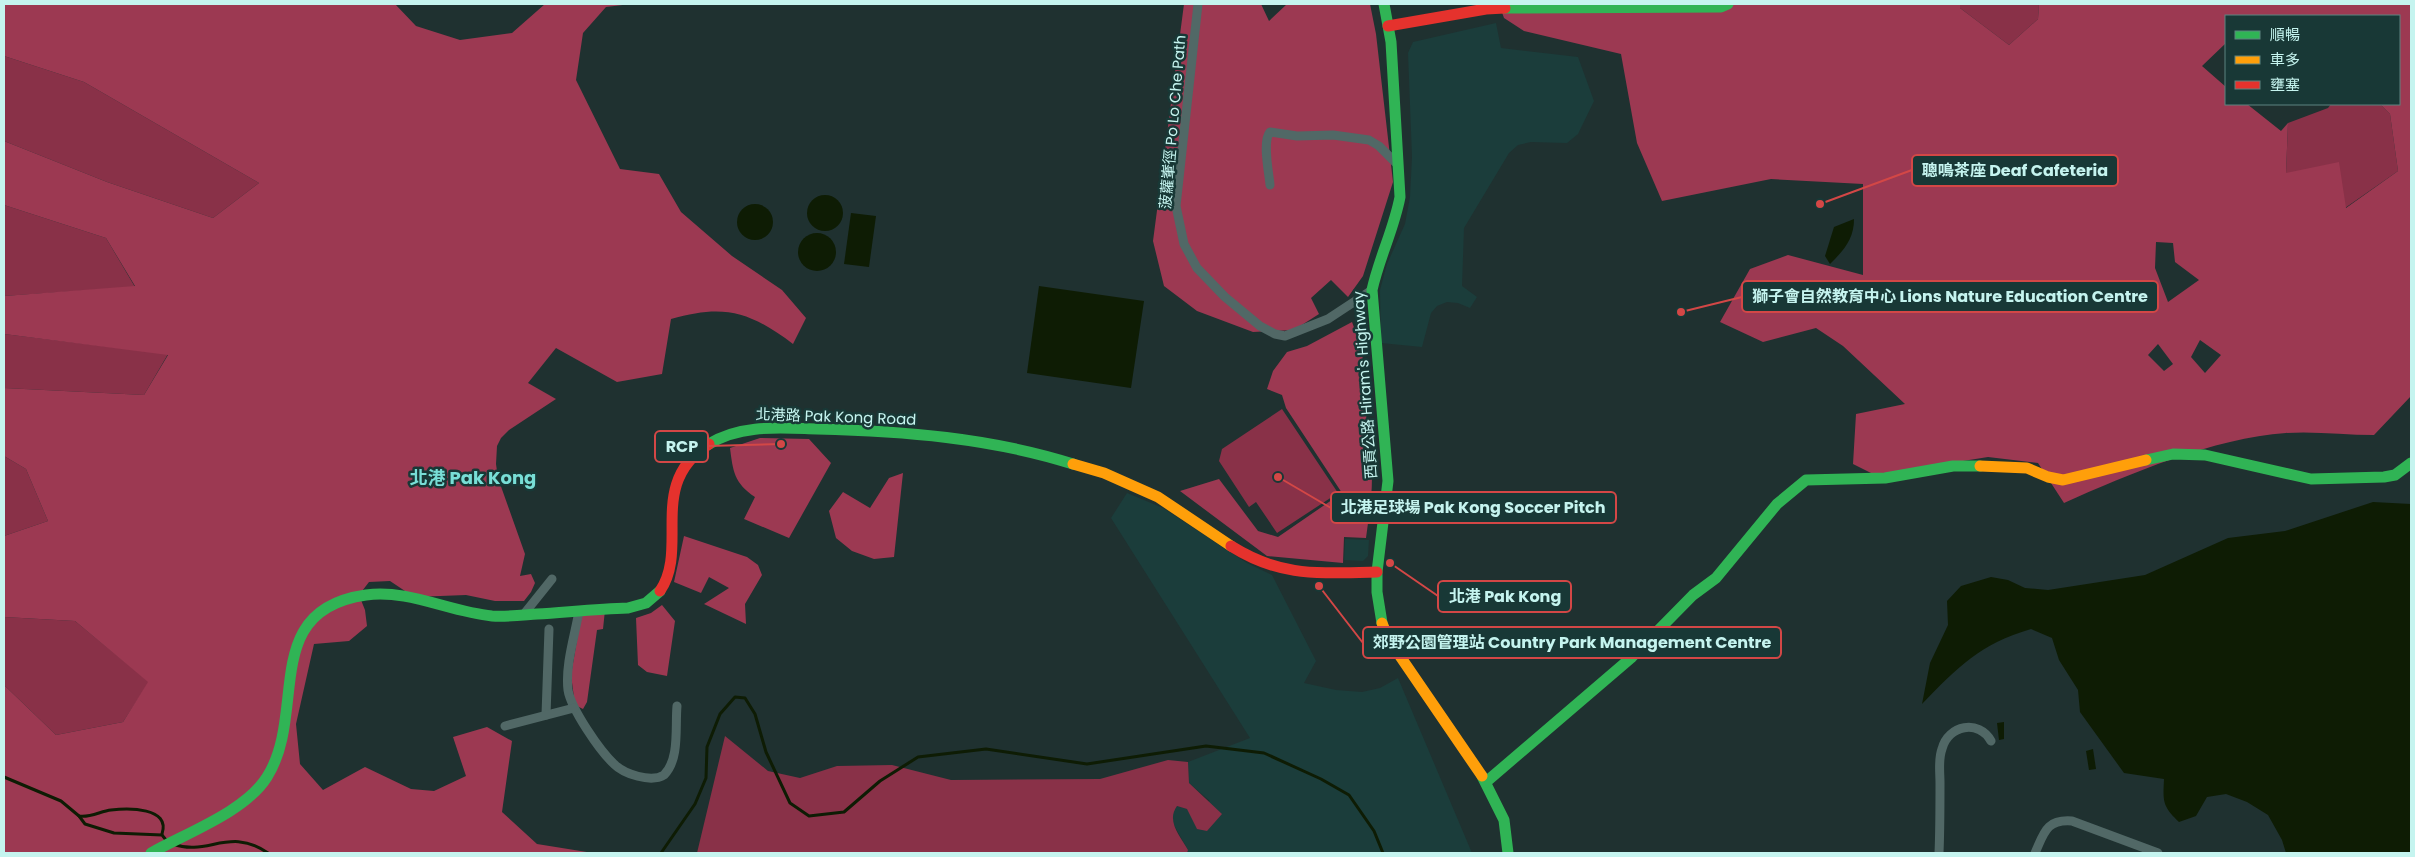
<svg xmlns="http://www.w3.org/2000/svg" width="2415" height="857" viewBox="0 0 2415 857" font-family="Poppins,'Noto Sans TC',sans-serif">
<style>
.built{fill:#1b3d3b}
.green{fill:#893148}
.forest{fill:#9c3952;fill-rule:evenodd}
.water{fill:#0e1c04}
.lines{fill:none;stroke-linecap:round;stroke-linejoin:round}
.stream{stroke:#0e1c04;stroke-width:3}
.street{stroke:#516866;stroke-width:9}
.fast{stroke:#30b455;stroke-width:11}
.slow{stroke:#ff9f0a;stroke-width:11}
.jam{stroke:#e5322d;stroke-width:11}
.labels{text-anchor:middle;stroke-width:5;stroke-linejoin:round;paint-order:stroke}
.street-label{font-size:15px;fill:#c5f4ef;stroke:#183836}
.quarter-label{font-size:18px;font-weight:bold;fill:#78ded6;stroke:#183836}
.leader{fill:none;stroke:#d34746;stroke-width:2}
.callout-dot{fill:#d34746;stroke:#183836;stroke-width:2}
.callout{fill:#183836;stroke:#d34746;stroke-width:2}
.callout-label{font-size:16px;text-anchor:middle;font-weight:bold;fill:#c5f4ef}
</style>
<rect width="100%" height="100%" fill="#1f3130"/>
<!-- built -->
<g class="built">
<path d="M1496,23L1501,48L1578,57L1594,101L1578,134L1567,143L1531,142L1518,145L1509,153L1464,228L1462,286L1477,297L1470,308L1458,303L1447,302L1437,306L1431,313L1422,347L1381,343L1380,290L1387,264L1405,224L1410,197L1412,157L1408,53L1413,42Z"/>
<path d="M1127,493L1163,508L1247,563L1272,575L1316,661L1304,683L1336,690L1362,692L1380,688L1398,678L1472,853H1187L1188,850L1171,820L1172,812L1177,806L1187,809L1210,801L1189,783L1188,762L1250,738L1111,518Z"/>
<path d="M1345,539L1369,540L1368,556L1363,561L1344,560Z"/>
</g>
<!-- green -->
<g class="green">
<path d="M1960,4H2039L2038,19L2009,45L1960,8Z"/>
<path d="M4,56L84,82L259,183L213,218L107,182L4,141Z"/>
<path d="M2331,104H2380L2390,114L2398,171L2345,208L2286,173L2288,123L2328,108Z"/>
<path d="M4,205L106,238L135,287L4,296Z"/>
<path d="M4,334L168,354L144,395L4,388Z"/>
<path d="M1282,409L1338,493L1277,533L1256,502L1249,507L1219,461L1222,449Z"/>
<path d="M4,456L26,469L48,521L4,536Z"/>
<path d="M4,617L75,621L149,682L123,722L56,735L4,685Z"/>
<path d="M725,736L768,771L800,778L837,766L892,765L951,780L1100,779L1168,760L1188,762L1189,783L1222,814L1207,831L1197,829L1187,809L1177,806C1166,821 1180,836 1188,850L1187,853H697Z"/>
</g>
<!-- forest -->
<g class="forest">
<path d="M4,4H395L416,26L460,40L512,33L545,4H631L606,7L583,33L576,80L620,169L659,174L681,212L732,256L782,290L806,318L793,344C749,311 724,304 671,319L662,374L617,382L556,348L528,383L556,399L509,430L501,438L497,446L496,464L498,478L525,554L520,576L531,574L535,583L531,592L524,601H495L466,595L414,597L390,581L369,582L359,595L365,610L367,626L349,641L314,644L296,724L300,764L323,790L365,767L411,789L434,791L466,776L453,737L487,727L512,741L502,812L537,844L593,853H4V685L56,735L123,722L148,682L75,621L4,617V536L48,521L26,469L4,456V388L144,395L168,355L4,334V296L135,286L106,238L4,205V141L107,182L213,218L259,183L84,82L4,56Z"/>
<path d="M1184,4H1261L1269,21L1287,4H1370L1376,34L1393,182L1363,276L1348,297L1331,280L1311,298L1319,314L1294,330L1253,332L1197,311L1164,286L1153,241Z"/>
<path d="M1499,4H1960V8L2009,45L2038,19L2039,4H2411V396L2374,435C2345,435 2315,431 2286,433C2214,438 2129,474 2064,503L2038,463L1988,457L1875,475L1853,464L1856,414L1905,404L1843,346L1816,328L1763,342L1720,322L1750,269L1788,255L1863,275V184L1771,179L1662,201L1637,143L1621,54L1524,31L1504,18ZM2226,16H2399V104H2380L2390,114L2398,171L2346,208L2339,162L2286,173L2288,123L2281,131L2247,104H2226V87L2202,66L2226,43ZM2156,242L2173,243L2175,262L2199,280L2168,302L2155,268ZM2200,340L2221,355L2205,373L2191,357ZM2158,344L2173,364L2164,371L2148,355Z"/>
<path d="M1352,322L1362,349L1367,427C1359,439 1369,451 1371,464C1374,488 1369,514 1366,538L1344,537L1343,563L1267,556L1180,491L1219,479L1258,531L1278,537L1342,493L1286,408L1282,395L1267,389L1273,371L1287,352L1307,346Z"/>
<path d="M760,438L809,439L831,463L789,538L744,519L755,497C734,483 733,471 730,448Z"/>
<path d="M903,473L894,557L874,559L852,551L836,538L829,511L843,492L870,508L889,478Z"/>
<path d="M684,536L747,557L758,565L762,575L745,604L746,624L704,604L729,588L709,577L701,593L674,582Z"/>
<path d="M662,605L675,621L667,676L647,672L638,665L636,618L651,613Z"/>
<path d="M605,610L603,629L597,630L587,702L583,709L575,705L571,675L582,611Z"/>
</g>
<!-- water -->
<g class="water">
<circle cx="825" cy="213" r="18"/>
<circle cx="755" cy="222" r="18"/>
<path d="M851,213L876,216L869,267L844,264Z"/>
<path d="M1854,219C1854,239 1844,250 1830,264L1825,256L1834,227Z"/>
<circle cx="817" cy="252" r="19"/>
<path d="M1039,286L1144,301L1131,388L1027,373Z"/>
<path d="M2373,502L2411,504V853H2286L2282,840L2268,815L2247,802L2226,794L2207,797L2196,816L2179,822C2162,806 2163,801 2164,779L2124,773L2080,712L2078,690L2059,660L2052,638L2031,629C1980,644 1958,667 1922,704L1930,663L1948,625L1947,601L1961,586L1991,577L2008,580L2025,588L2048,590L2145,575L2228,538L2285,531Z"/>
<path d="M2004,722V739L1999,740L1997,723Z"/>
<path d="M2093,749L2096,769L2089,770L2086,751Z"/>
</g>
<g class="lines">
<!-- stream -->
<g class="stream">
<path d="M4,777L61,801L79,816L85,824L114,833L162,835L166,840"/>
<path d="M79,816C90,818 101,811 111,810C128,808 171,807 162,834"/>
<path d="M173,844C208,857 229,826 268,853"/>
<path d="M661,853L695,804L706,778L707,747L720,714L735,697L745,698L755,714L766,752L790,803L809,816L844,812L880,781L918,757L986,749L1087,764L1206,746L1264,753L1321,779L1349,795L1374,831L1383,853"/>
</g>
<!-- street -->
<g class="street">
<path d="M1198,4L1176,206L1184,244L1197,268L1225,297L1260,326L1275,334L1285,336L1328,319L1372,290"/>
<path d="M1270,185C1269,173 1262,141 1270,132L1297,136L1333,135L1369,140L1379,146L1398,165"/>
<path d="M579,611C575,635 565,665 568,690C571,709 600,751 614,764C624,774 651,783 664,775C680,759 675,727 677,706"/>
<path d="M524,614L552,579"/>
<path d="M546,715L549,629"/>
<path d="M505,726L574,708"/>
<path d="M1939,853C1940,830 1940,807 1940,783C1940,772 1938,759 1942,749C1948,725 1979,719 1991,741"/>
<path d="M2035,853C2044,833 2046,819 2072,821L2158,853"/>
</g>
<!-- fast -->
<g class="fast">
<path d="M1505,8L1721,7L1728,4"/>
<path d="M709,444C741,424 780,428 817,429C903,431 991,438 1073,464"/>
<path d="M2146,460L2173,454L2205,455L2311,479L2384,477L2395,475L2411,463"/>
<path d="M1382,623L1377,592V572L1388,481L1372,290C1379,258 1394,229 1400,197L1391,42L1384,4"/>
<path d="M1482,776L1504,820L1508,853"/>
<path d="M1486,782L1632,657L1693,595L1716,578L1777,504L1806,480L1885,478L1953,466H1980"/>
<path d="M151,853C186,833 245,812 267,777C308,712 259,610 366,595C408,589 450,612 492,616C507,617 523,615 537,614C568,612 598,609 628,608L646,603L660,591"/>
</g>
<!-- slow -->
<g class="slow">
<path d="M1073,464L1104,473L1158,497L1231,546"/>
<path d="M1980,466L2027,468L2048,477L2063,480L2146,460"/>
<path d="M1382,623L1389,640L1482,776"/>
</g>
<!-- jam -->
<g class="jam">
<path d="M1388,26L1486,9L1505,8"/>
<path d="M1231,546C1282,578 1320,573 1377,572"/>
<path d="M660,591C690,547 646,484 709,444"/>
</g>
</g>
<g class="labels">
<!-- street labels -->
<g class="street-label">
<text transform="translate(1173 122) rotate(-85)" y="5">菠蘿輋徑 Po Lo Che Path</text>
<text transform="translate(1365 385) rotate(-94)" y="5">西貢公路 Hiram's Highway</text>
<text transform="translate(836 417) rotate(2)" y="5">北港路 Pak Kong Road</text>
</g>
<!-- quarter labels -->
<g class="quarter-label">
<text x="473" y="484">北港 Pak Kong</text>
</g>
</g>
<!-- callouts -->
<path class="leader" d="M1820 204L1912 170M1681 312L1742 297M781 444L708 446M1278 477L1331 508M1390 563L1438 596M1319 586L1363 643"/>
<g class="callout-dot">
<circle cx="1820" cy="204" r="5"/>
<circle cx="1681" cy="312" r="5"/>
<circle cx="781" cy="444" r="5"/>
<circle cx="1278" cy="477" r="5"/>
<circle cx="1390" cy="563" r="5"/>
<circle cx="1319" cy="586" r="5"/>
</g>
<g class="callout">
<rect x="1912" y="155" width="206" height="31" rx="5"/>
<rect x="1742" y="281" width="416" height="31" rx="5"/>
<rect x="655" y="431" width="53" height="31" rx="5"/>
<rect x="1331" y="492" width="285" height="31" rx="5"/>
<rect x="1438" y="581" width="133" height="31" rx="5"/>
<rect x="1363" y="627" width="418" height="31" rx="5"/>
</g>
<g class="callout-label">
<text x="2015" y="176">聰鳴茶座 Deaf Cafeteria</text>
<text x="1950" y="302">獅子會自然教育中心 Lions Nature Education Centre</text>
<text x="682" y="452">RCP</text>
<text x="1473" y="513">北港足球場 Pak Kong Soccer Pitch</text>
<text x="1505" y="602">北港 Pak Kong</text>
<text x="1572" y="648">郊野公園管理站 Country Park Management Centre</text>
</g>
<!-- border -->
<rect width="2415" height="857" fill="none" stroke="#c5f4ef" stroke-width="10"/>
<!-- legend -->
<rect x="2225" y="15" width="175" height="90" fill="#183836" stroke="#5d8380"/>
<rect x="2235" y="31" width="25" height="8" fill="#30b455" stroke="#5d8380"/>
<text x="2270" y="40" font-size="15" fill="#c5f4ef">順暢</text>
<rect x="2235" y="56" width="25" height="8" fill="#ff9f0a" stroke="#5d8380"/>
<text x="2270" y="65" font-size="15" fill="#c5f4ef">車多</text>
<rect x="2235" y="81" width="25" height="8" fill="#e5322d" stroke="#5d8380"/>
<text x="2270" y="90" font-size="15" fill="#c5f4ef">壅塞</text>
</svg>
